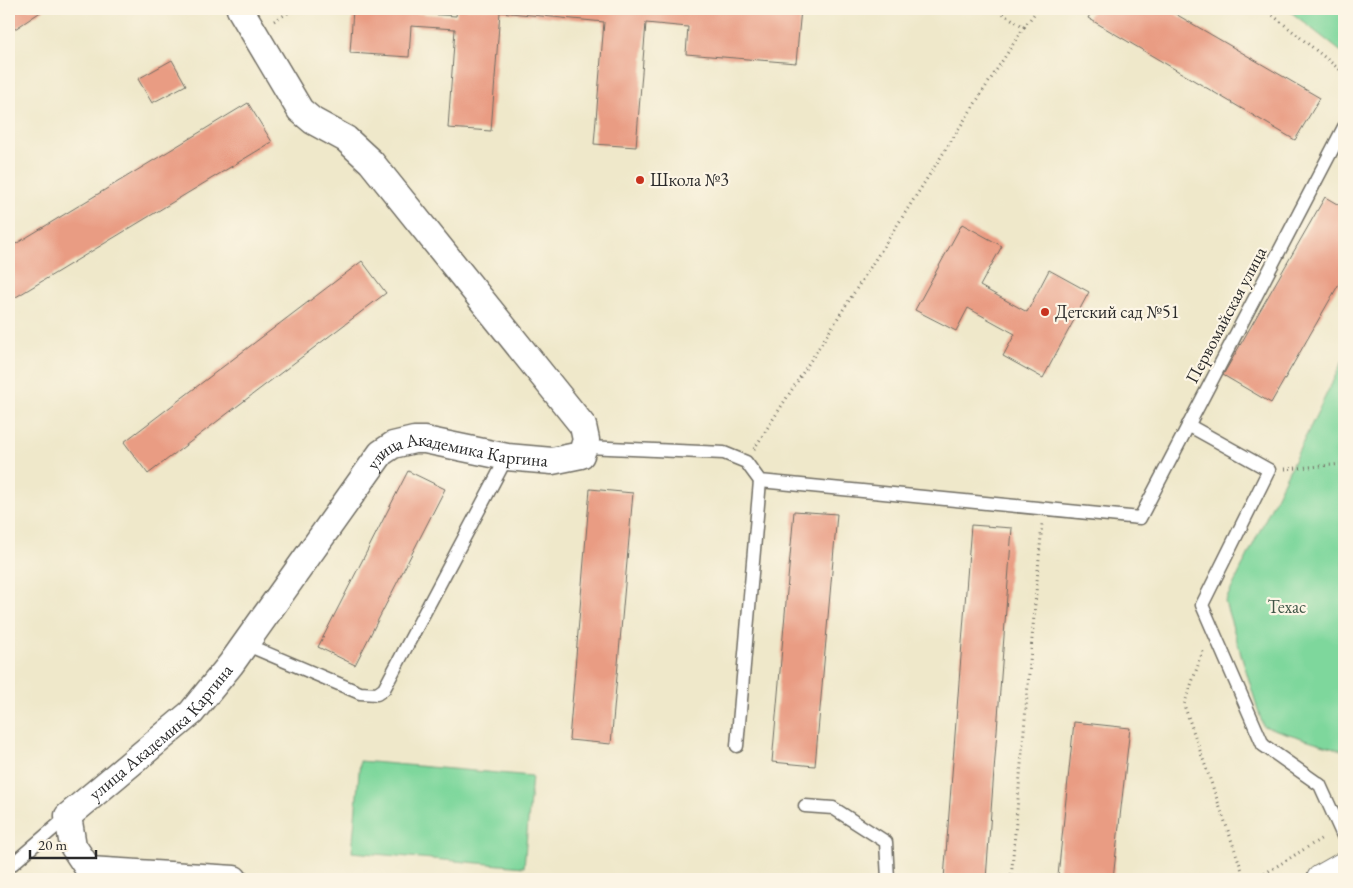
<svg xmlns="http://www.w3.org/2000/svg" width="1353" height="888" viewBox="0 0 1353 888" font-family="'EB Garamond',serif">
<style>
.green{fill:#7ed79c;stroke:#548164}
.building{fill:#e99c83}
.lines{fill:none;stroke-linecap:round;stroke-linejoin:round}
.service-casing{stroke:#706d63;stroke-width:15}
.minor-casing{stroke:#706d63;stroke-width:29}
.tertiary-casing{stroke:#706d63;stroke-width:30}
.path{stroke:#706d63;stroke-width:3;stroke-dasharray:1 4;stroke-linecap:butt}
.service{stroke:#fff;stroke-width:12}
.minor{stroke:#fff;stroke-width:26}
.tertiary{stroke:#fff;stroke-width:28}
.poi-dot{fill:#c8321e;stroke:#fcf5e5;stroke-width:2}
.labels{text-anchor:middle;stroke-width:4.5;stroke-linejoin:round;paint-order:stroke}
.poi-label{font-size:18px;fill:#2b2b2b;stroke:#fcf5e5;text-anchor:start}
.street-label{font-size:18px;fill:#2b2b2b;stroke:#fcf5e5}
.park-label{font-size:18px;fill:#405647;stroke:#fcf5e5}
</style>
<rect width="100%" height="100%" fill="#fcf5e5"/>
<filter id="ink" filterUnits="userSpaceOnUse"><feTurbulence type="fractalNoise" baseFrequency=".02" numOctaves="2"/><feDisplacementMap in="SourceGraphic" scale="10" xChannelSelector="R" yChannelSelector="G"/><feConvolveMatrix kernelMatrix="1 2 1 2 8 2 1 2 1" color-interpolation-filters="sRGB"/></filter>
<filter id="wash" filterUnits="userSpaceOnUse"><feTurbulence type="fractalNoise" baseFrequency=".0096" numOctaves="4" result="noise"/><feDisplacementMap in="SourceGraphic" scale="20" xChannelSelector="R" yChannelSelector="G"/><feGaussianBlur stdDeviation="1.12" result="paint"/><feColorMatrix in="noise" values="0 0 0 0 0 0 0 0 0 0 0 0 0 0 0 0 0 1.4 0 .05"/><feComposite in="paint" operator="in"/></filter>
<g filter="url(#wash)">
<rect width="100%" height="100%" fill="#efe8ca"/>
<!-- green -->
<g class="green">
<path d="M1287,9H1344V54Z"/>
<path d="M1344,358V751L1263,726L1225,602Z"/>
<path d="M360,761L532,776L524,867L352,852Z"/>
</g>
<g id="blocks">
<!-- building -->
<g class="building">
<path d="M9,9H45L9,33Z"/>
<path d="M353,9H412V13L456,16L457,9H801L796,63L686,54L688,27L646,23L636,147L594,144L604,22L500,12L491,131L448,128L455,29L411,26L409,57L350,53Z"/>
<path d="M1093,9H1167L1320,98L1295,140L1088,18Z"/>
<path d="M172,60L186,85L152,103L138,79Z"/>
<path d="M248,103L272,142L16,297L9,285V248Z"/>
<path d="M1325,197L1344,208V275L1271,403L1223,375Z"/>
<path d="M962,224L1002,246L980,286L1027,312L1049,270L1089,292L1043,378L1003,356L1015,334L968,308L956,331L915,310Z"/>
<path d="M362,261L386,293L148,474L124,442Z"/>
<path d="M408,471L445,489L355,665L318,647Z"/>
<path d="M590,489L633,493L611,744L569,740Z"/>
<path d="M794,511L837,514L815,766L772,762Z"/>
<path d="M971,525L1012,528L986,879H944Z"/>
<path d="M1074,722L1130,728L1113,879L1058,876Z"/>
</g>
</g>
</g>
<g filter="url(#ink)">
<use href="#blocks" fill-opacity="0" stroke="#706d63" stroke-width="1"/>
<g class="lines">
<!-- service casing -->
<g class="service-casing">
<g id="service">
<path d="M1188,425L1269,470L1202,605L1263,745L1320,785L1344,838"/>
<path d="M586,447L724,453L746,462L760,481L1140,518L1344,127"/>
<path d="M245,644L360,693L377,694L384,689L507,457"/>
<path d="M737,746L760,481"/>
<path d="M805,806L833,808L886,842L888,879"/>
<path d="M9,867L68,816"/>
</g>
</g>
<!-- minor casing -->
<g class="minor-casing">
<g id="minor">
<path id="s1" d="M234,879L89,870L73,846L68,816L191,713L231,664L381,453L393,445L414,440H425L507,457L552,461L581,455L586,440L583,426L371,162L346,139L313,121L300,110L240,9"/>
</g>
</g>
<!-- tertiary casing -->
<g class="tertiary-casing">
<path id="tertiary" d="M1321,879L1344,866"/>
</g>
<!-- path -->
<g class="path">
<path d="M1265,9L1344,73"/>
<path d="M274,21L295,9"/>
<path d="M1024,27L1038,9"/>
<path d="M754,449L1024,27L996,9"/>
<path d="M1285,469L1344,464"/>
<path d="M1203,651L1184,705L1245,879"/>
<path d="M1011,879L1042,524"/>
<path d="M1256,879L1324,837"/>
</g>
<!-- service -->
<use href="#service" class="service"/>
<!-- minor -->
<use href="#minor" class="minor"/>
<!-- tertiary -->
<use href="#tertiary" class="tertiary"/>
</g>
</g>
<!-- markers -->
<g class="poi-dot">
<circle cx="640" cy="180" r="5"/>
<circle cx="1045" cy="312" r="5"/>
</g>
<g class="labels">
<!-- poi labels -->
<g class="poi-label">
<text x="650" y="186">Школа №3</text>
<text x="1055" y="318">Детский сад №51</text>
</g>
<!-- street labels -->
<g class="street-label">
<text transform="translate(1226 315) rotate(-62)" y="6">Первомайская улица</text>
<text dy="6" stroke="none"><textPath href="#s1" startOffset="764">улица Академика Каргина</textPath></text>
<text dy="6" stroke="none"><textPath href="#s1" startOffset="330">улица Академика Каргина</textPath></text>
</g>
<!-- park labels -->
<g class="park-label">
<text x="1287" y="613">Техас</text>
</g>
</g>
<!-- margin -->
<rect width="1353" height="888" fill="none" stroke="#fcf5e5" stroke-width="30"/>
<!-- scale -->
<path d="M30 850v8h66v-8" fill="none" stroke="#2b2b2b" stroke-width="2.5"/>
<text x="38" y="850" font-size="15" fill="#2b2b2b" stroke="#fcf5e5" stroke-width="4" paint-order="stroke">20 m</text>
</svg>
